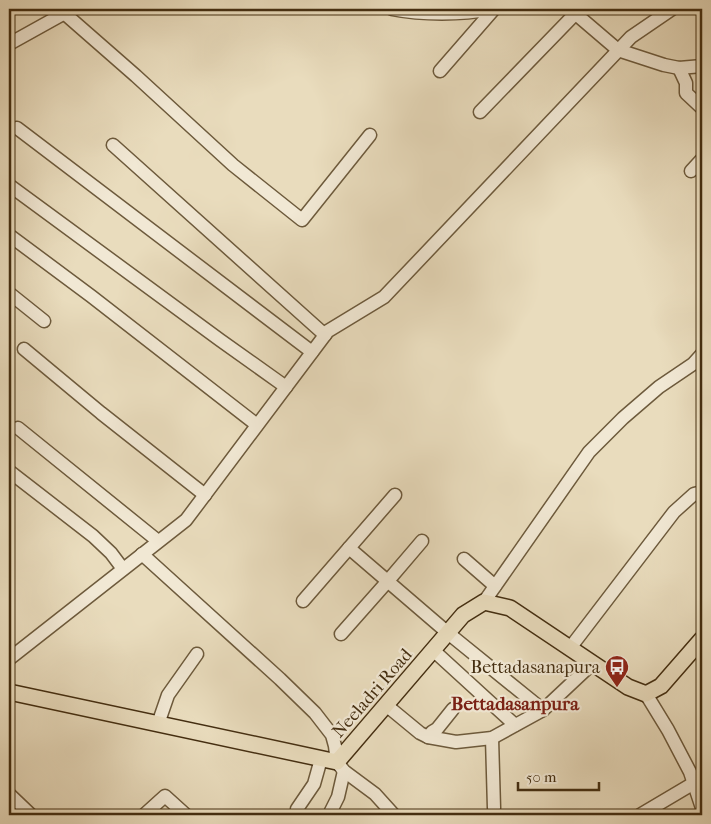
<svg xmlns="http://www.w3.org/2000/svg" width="711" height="824" viewBox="0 0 711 824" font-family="'IM FELL French Canon',serif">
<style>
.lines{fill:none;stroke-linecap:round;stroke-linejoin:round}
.minor-casing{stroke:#6d5a3c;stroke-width:15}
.major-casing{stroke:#442e11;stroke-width:18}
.minor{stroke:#f1e8d4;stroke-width:12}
.major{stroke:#e9dcbd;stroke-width:15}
.labels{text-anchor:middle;stroke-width:4.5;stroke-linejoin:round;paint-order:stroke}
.poi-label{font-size:18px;fill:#442e11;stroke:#f1e8d4;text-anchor:end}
.street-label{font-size:18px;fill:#442e11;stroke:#f1e8d4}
.neighbourhood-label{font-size:19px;font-weight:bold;fill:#7a1f14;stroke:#f1e8d4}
</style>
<rect width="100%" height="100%" fill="#e9dcbd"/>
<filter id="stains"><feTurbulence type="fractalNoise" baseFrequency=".004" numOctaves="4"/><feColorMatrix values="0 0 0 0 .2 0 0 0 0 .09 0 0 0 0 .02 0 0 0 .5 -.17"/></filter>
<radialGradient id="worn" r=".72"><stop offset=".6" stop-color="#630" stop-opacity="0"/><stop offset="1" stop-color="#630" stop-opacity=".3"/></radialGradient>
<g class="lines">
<!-- minor casing -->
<g class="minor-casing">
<g id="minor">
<path d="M392,9C422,15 462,15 491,9"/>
<path d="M570,9L618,50L664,65L679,68L702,66"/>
<path d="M64,13L136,76L233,165L302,220L370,135"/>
<path d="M9,44L72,9"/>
<path d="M679,68L686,83V93L702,108"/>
<path d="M440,71L494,9"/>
<path d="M480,112L575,14"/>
<path d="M17,128L312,352"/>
<path d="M113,145L325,335"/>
<path d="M691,171L702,159"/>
<path d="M9,185L220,340L286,387"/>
<path d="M9,235L91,296L257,425"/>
<path d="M9,293L44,321"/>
<path d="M24,349L101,413L205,495"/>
<path d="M18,428L158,541"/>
<path d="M9,471L93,536L111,553L123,569"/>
<path d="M349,548L448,633L543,710L593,663"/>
<path d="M142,554L280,679L315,713L332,735L335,746L337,762L344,771L375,794L394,815"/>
<path d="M464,559L495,586"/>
<path d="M303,601L395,495"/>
<path d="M484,602L589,452L623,418L659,387L693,364L702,354"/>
<path d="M341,634L387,582L422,541"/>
<path d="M570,648L674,512L694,494L702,492"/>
<path d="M433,650L515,725"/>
<path d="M9,659L186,520L328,331L384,297L631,37L672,9"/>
<path d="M646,694L668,730L690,772L702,808"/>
<path d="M386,705L420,733L428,737L456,742L492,738L543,710"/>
<path d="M158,724L168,695L197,654"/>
<path d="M428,737L432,732L437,729L453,709"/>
<path d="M492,738L494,808"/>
<path d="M9,794L31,815"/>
<path d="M297,809L314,784L321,759"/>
<path d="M144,815L165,796L186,815"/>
<path d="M329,815L338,797L344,771"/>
<path d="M640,815L694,783"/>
</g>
</g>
<!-- major casing -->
<g class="major-casing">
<path id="major" d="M9,692L337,762L463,615L484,602L510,608L628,687L646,694L661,686L702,639"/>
</g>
<!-- minor -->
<use href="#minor" class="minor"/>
<!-- major -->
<use href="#major" class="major"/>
</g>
<!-- icons -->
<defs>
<g id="bus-pin" transform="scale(1.25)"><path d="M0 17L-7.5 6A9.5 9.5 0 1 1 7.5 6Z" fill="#8f2418" stroke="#f1e8d4"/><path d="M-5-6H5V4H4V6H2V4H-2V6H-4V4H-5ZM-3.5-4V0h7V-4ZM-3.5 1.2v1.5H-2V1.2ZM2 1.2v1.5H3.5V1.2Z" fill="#fff"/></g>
</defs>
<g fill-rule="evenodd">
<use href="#bus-pin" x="617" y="667"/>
</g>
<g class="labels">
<!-- poi labels -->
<g class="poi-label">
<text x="600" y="673">Bettadasanapura</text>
</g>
<!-- street labels -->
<g class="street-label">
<text transform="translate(372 693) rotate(-49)" y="6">Neeladri Road</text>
</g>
<!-- neighbourhood labels -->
<g class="neighbourhood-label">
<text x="515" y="710">Bettadasanpura</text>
</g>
</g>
<!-- margin -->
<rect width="711" height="824" fill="none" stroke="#e9dcbd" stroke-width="30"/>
<rect x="10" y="10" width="691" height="804" fill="none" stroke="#442e11" stroke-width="2.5"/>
<rect x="15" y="15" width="681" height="794" fill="none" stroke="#442e11"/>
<!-- scale -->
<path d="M518 782v8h81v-8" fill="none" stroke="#442e11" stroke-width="2.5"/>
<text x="526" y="782" font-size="15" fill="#442e11" stroke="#f1e8d4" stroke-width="4" paint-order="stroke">50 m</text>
<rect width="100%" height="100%" filter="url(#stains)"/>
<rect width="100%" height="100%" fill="url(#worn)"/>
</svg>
